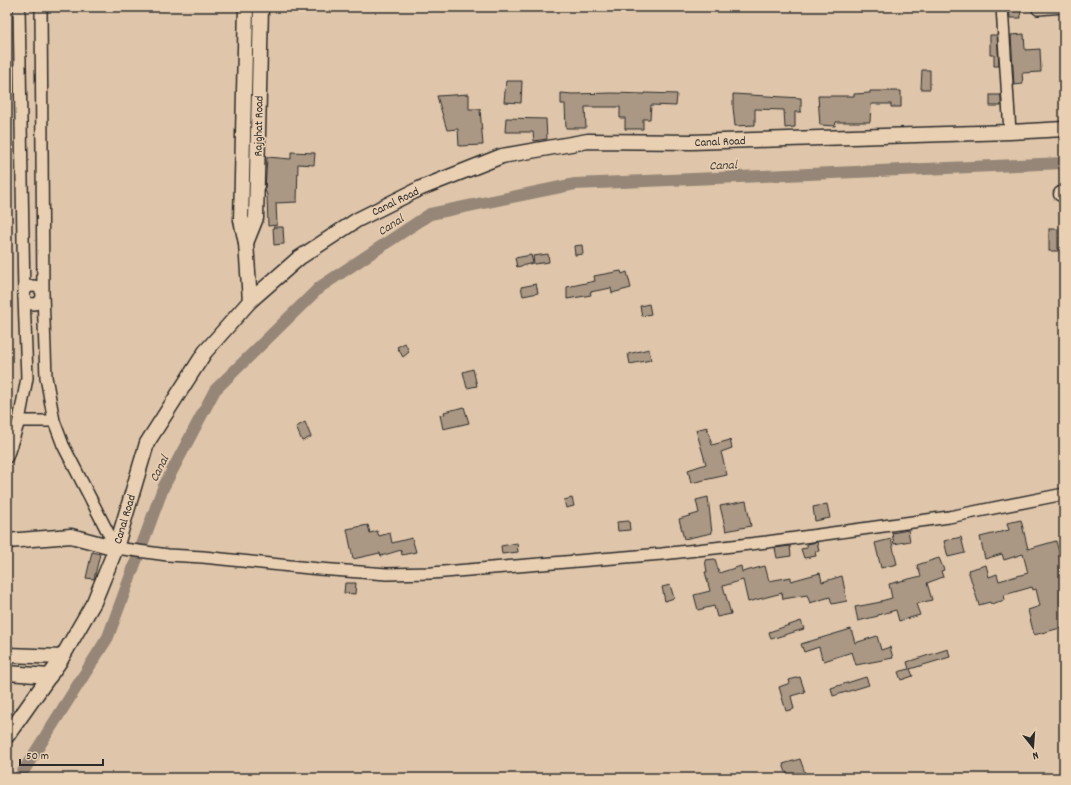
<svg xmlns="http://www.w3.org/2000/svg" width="1071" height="785" viewBox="0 0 1071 785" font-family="Dekko,sans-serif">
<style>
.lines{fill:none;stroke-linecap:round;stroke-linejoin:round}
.canal{stroke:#958677;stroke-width:12}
.building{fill:#aa9884;stroke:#2b2b2b}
.minor-casing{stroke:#2b2b2b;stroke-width:14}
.tertiary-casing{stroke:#2b2b2b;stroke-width:17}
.minor{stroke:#ead0b2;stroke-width:11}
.tertiary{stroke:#ead0b2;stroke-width:14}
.labels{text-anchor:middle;stroke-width:3;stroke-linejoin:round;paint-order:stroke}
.street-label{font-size:12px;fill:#2b2b2b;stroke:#ead0b2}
.water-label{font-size:13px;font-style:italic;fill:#46423e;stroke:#ead0b2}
</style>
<rect width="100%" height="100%" fill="#dfc6aa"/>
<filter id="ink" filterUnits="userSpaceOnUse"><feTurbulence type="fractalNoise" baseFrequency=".025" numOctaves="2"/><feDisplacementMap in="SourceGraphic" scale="8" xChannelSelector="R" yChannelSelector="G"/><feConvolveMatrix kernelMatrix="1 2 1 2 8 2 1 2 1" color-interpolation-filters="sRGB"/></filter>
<g filter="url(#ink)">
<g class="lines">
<!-- canal -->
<path class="canal" d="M19,778L108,637L163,488L215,390L320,287L430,214L575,184L1064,163"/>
</g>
<!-- building -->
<g class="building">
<path d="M1009,7H1020L1021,18H1010Z"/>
<path d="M1024,34L1025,50L1040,49L1041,72L1022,73L1023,84L1014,85L1011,35Z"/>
<path d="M990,35H997L999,66H994V55H990Z"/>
<path d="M922,70H930V89H921Z"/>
<path d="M506,81H522L521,103L504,102Z"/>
<path d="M870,91H901V107H891V104H871L870,122H836L835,126L820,125L818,96H854V94L870,93Z"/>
<path d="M561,93L572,94L613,93L645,94V93L677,94L676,106L651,105L650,119H643V129H625V118H620V107H585L586,128H566L565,104H561Z"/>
<path d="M469,94V109H480L483,145L459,146L458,129L447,130L437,96Z"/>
<path d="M733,94L801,98V112H795V127L785,128L784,110L755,109V125L735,126L733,107Z"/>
<rect x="990" y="95" width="11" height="11"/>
<path d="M506,118L546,119L547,139L534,141L533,132H505Z"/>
<path d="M291,152L315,153L314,165L298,164L297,202L276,203L277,225L268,226L267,195L265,190L267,157L291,159Z"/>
<path d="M273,227H283L284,244L274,245Z"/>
<rect x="1049" y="229" width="9" height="22"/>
<path d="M582,245L583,254L575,255L574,246Z"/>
<path d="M548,254L549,262L534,264L533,256Z"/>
<path d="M531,255L533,263L517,267L515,258Z"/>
<path d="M621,271L622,274L627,272L631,288L612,293L611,288L590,292L591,295L567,299V287L595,281L594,276Z"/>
<path d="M536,284L538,293L523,296L521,287Z"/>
<path d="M649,304L651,314L642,316L640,306Z"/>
<path d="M405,343L409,352L403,357L397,347Z"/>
<path d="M649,349L651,360L630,364L628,354Z"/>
<path d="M473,369L477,386L467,388L463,372Z"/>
<path d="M464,407L469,423L443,429L440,415L445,414L444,412Z"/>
<path d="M305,422L311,437L302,441L296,427Z"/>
<path d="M707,427L712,445L730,440L732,448L721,452L727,475L691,483L688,470L706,464L696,430Z"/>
<path d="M708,497L712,533L684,539L679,519L699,513L696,500Z"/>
<path d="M572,498L574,506L566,508L564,500Z"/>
<path d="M746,501L751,526L726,531L720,506Z"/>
<path d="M827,504L830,518L815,521L813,507Z"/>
<path d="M1021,520L1028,549L1056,541L1064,571V627L1034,635L1028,610L1040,606L1036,589L1033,590L1032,587L1004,595L1005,600L991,604L990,602L979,605L968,570L986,565L989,577L997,574L999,581L1028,573L1023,554L1004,560L1002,554L985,559L980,537L1009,530L1007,523Z"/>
<path d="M629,521L630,530L618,531L617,522Z"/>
<path d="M368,525L370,533L377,531L379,536L390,533L392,543L412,538L416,552L402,555L401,550L381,556L380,553L353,559L347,529Z"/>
<path d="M908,530L910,541L894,544L892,533Z"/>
<path d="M961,537L965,553L948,557L944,541Z"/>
<path d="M891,539L897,564L881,568L875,543Z"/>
<path d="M817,542L819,551L815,552L816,556L804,558L801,549L807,548V544Z"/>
<path d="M517,543L518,552L502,554L501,546Z"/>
<path d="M790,546L791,556L777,558L775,548Z"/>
<path d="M92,552L100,554L94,579L86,578Z"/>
<path d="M939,558L944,570L941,571L943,577L927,583L932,600L916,604L920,615L899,621L896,610L878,615V616L858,621L855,607L881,602V601L892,598L889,584L921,576L917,565Z"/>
<path d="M715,559L719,573L741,566L742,572L765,566L769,581L791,577V581L820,573L822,582L842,576L847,601L832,604L830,597L810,603L807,595L783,599L782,593L748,602L743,580L723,586L731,614L717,617L714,606L698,610L694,595L710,591L705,572H707L705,560Z"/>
<path d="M345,583H356L355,594L344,593Z"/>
<path d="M670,585L674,598L665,601L662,587Z"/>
<path d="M801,621L804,629L771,639L769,632Z"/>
<path d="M851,629L855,643L877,636L881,650L890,647L893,658L856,665L852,652L824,661L823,658L822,659L819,647L804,652L801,644Z"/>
<path d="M948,649L950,657L910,669L913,676L901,680L898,672L909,669L907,662Z"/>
<path d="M800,677L805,692L791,696L794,709L786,711L779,687L790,683L789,680Z"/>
<path d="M866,677L869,685L833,696L831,688Z"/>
<path d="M800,759L805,773L788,778L783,764Z"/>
</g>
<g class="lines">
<!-- minor casing -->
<g class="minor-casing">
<g id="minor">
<path d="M41,7L43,294L46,377L54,421L63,445L116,548L168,555L203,557L319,569L387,574L432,573L662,554L767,542L949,517L1064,494"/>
<path d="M1002,7L1010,132"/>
<path d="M1038,9L1064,7"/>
<circle cx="33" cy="295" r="9"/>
<path d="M19,421H54"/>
<path d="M7,457L19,421L27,378L24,296L19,7"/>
</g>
</g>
<!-- tertiary casing -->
<g class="tertiary-casing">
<g id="tertiary">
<path d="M246,7L241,220L246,243L250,301"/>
<path d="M1061,194H1064"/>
<path d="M246,243L256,218L261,7"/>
<path d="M7,541L71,536L116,548"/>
<path d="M7,655L62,657"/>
<path d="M7,673L50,676"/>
<path d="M7,736L60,661L94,602L116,548L147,443L205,352L250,301L299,258L357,220L421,188L502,156L588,141L692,142L1010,132L1064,129"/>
</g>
</g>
<!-- minor -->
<use href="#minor" class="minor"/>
<!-- tertiary -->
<use href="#tertiary" class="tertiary"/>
</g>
</g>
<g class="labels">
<!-- street labels -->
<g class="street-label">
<text transform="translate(258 126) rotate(-89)" y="4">Rajghat Road</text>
<text transform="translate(720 141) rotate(-2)" y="4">Canal Road</text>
<text transform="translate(395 201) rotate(-26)" y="4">Canal Road</text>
<text transform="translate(124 519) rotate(-73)" y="4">Canal Road</text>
</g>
<!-- water labels -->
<g class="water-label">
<text transform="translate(723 164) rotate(-2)" y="5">Canal</text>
<text transform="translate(390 224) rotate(-33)" y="5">Canal</text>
<text transform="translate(158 468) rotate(-63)" y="5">Canal</text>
</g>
</g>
<!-- margin -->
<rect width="1071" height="785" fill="none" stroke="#ead0b2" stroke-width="24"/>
<rect x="12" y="12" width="1047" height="761" fill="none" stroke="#2b2b2b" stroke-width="1.5" filter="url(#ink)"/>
<!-- north arrow -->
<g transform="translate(1033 747) rotate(163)" stroke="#ead0b2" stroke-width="3" paint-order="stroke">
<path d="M0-3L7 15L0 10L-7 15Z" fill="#2b2b2b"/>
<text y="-6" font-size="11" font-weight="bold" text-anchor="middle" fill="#2b2b2b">N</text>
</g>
<!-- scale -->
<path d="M20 759v6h83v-6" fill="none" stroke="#2b2b2b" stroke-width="2"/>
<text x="26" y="759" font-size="12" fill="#2b2b2b" stroke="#ead0b2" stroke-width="3" paint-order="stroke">50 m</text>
</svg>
